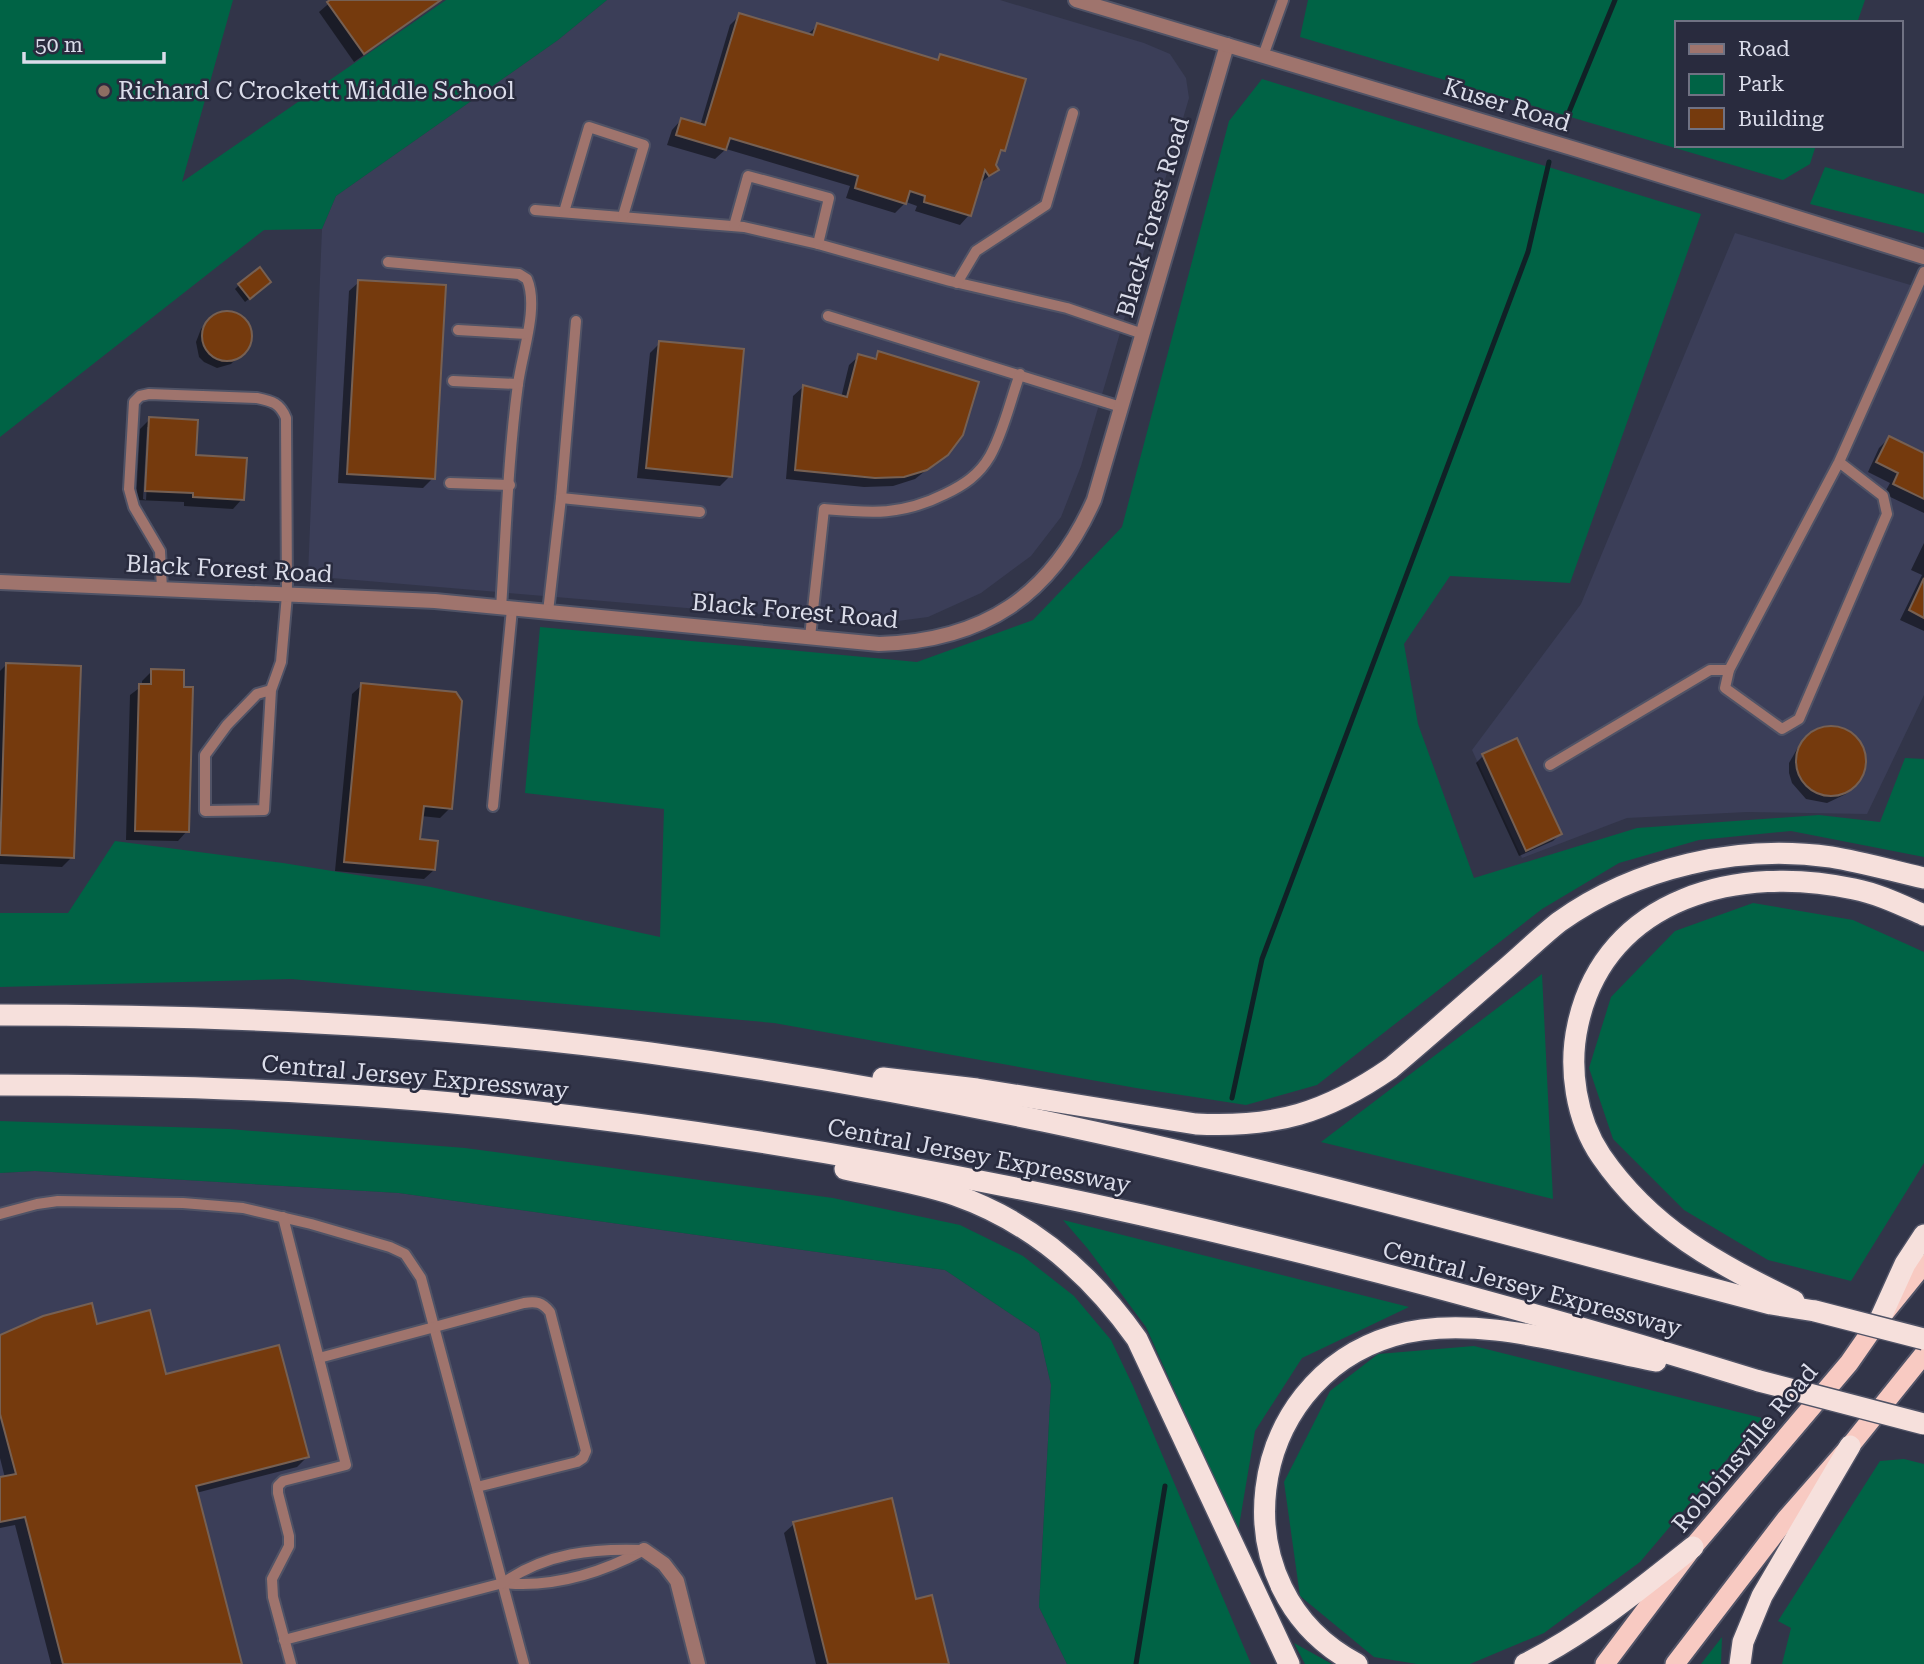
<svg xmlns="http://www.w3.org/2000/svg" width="1924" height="1664" viewBox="0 0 1924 1664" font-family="'Roboto Serif',serif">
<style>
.built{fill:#3b3e58}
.green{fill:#006345}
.shadow{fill:#0007;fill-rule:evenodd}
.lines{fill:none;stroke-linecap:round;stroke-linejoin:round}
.stream{stroke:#102126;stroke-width:5}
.building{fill:#753a0d;stroke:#766053;stroke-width:2}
.service-casing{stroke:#505366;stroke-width:14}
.minor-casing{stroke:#505366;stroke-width:18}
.tertiary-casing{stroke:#505366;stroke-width:18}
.trunk-casing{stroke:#505366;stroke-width:23}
.motorway-casing{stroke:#505366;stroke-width:24}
.service{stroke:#9f746d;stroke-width:10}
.minor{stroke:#9f746d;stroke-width:14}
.tertiary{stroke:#9f746d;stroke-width:14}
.trunk{stroke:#f8cac2;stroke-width:19}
.motorway{stroke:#f6e0dc;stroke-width:21}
.motorway-bridge-casing{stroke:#505366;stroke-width:24;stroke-linecap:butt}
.motorway-bridge{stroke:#f6e0dc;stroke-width:21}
.education-dot{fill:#8d6e63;stroke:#292b3e;stroke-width:2.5}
.labels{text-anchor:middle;stroke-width:5;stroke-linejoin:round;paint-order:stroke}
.poi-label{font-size:24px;fill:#dbddea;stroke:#292b3e;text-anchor:start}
.street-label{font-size:24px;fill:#dbddea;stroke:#292b3e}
</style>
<rect width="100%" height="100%" fill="#323549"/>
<!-- built -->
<g class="built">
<path d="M607,0H1000L1144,43L1170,54L1186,78L1189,98L1081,466L1061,517L1031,556L981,593L928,617L875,624L308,576L322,229L336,196L558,40Z"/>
<path d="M1735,233L1924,289V695L1867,814L1747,812L1627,818L1522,858L1472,750L1581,604Z"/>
<path d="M35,1171L399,1193L945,1270L1039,1333L1051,1385L1039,1607L1067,1664H0V1173Z"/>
</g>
<!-- green -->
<g class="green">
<path d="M0,0H233L182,182L446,0H607L558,40L336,196L322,229L264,230L0,437Z"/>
<path d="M1308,0H1865L1857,23H1677V145H1816L1810,164L1783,180L1300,37Z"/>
<path d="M1262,79L1701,214L1570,583L1450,576L1404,644L1418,724L1474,878L1637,828L1819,815L1880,822L1905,758L1924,759V857L1791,831L1699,840L1619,863L1542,909L1317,1085L1246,1105L1136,1088L774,1023L291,979L0,987V913H68L115,841L283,863L431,887L660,937L664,809L525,793L540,627L917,662L1033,620L1122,527L1229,121Z"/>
<path d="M1825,167L1924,194V233L1810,204Z"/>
<path d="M1753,903L1853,920L1924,952V1163L1851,1281L1768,1260L1684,1210L1613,1139L1589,1068L1611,997L1675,931Z"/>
<path d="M1542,974L1553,1199L1321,1142Z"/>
<path d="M0,1121L229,1129L465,1148L833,1198L960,1225L1023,1256L1074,1296L1111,1340L1133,1386L1251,1664H1067L1039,1607L1051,1385L1039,1333L945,1270L399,1193L35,1171L0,1173Z"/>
<path d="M1063,1220L1409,1307L1302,1358L1255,1431L1238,1532L1146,1327L1088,1249Z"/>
<path d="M1474,1346L1762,1418L1640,1562L1544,1633L1470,1664H1417L1374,1657L1300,1596L1284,1482L1330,1391L1378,1354Z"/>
<path d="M1904,1459L1924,1464V1664H1782L1791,1628L1778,1621L1880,1461Z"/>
<path d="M1722,1637L1721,1664H1701Z"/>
<path d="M1294,1643L1332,1664H1305Z"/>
</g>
<!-- shadow -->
<g class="shadow">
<path d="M333,0H442L354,62L319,12Z"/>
<path d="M740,15L807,35L818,25L935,61L940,56L1003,150L997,156L994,165L997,170L979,184L969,215L960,225L915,211L917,206L906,202L895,213L846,198L850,186L726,149L715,159L667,145L672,130L681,120L700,126L730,25Z"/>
<path d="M359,282L433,478L423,488L338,483L349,291Z"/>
<path d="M239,285L265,286L245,302L235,289Z"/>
<path d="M229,313L235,315L245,323L248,328L250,341L248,347L231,364L217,368L204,362L199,357L196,342L201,329L209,321L215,317Z"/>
<path d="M660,343L730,476L720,486L637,478L650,353Z"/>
<path d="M879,353L947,454L915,479L893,486L864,487L786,479L793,396L803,387L841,398L849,365L859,356L872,360Z"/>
<path d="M150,419L195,457L242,499L233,509L184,506V502L136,500L140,429ZM147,427H150L146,500L143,499Z"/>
<path d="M1889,438L1924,455V513L1884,494L1890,483L1868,472L1879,448Z"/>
<path d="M1924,543V631L1900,620L1922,575L1911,570Z"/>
<path d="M6,665L72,857L62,867L0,864V671Z"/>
<path d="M152,671L187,831L178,841L126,840L130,695L142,686V681Z"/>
<path d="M362,685L450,808L440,818L421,816L419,841L434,870L424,879L335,871L352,694Z"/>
<path d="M1827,728H1837L1856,738L1865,757L1860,778L1854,786L1846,794L1827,803L1806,799L1792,783L1789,773V763L1800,744L1808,736Z"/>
<path d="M1483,756L1560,834L1553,841L1519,856L1476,763Z"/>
<path d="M96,1326L165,1376L307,1457L297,1467L196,1493L240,1664H51L15,1525L0,1528V1479L5,1478L0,1458V1337Z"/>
<path d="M794,1524L915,1601L947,1664H816L784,1533Z"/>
</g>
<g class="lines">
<!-- stream -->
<g class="stream">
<path d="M1562,129L1615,0"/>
<path d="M1232,1098L1262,959L1528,252L1549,162"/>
<path d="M1136,1664L1165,1486"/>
</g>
</g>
<!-- building -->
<g class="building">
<path d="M330,0H441L364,54L327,2Z"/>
<path d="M739,13L813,35L817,23L938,60L940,54L1026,79L1005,151L1001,150L996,165L999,170L989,176L985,170L971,216L924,202L925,196L910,191L906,204L855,188L858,176L730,138L726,150L676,135L681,118L705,125Z"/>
<path d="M260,267L271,282L250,299L238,284Z"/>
<path d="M358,280L446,285L435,479L347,474Z"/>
<circle cx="227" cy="336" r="25"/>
<path d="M659,341L744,349L732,477L646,468Z"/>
<path d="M878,351L979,382L963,435L948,455L927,470L904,477L875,478L795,470L803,385L847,397L858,354L876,359Z"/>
<path d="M149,417L198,420L196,455L247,458L244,500L193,497V493L145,491Z"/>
<path d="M1889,436L1924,453V499L1893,484L1898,473L1876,462Z"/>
<path d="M1924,578V618L1909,610Z"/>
<path d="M6,663L81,666L74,858L0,855Z"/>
<path d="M151,669L184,670V687H193L189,832L135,831L139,684H151Z"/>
<path d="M361,683L456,692L462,701L452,809L424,806L420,839L438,841L435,870L344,862Z"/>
<circle cx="1831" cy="761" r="35"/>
<path d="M1517,738L1562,834L1526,851L1482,754Z"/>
<path d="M92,1303L97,1324L150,1310L166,1374L279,1345L309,1457L196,1486L242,1664H63L25,1517L0,1522V1477L16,1474L0,1414V1335L43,1316Z"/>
<path d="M892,1498L916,1599L932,1595L949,1664H828L793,1522Z"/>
</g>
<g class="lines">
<!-- service casing -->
<g class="service-casing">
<g id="service">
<path d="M1263,56L1283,0"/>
<path d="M535,210L744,227L818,244L950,281L1067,308L1143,334"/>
<path d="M564,212L589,127L644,145L623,216"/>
<path d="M734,226L748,176L829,198L818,244"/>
<path d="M388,262L519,274L527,279C539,307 522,353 518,384C508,458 506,533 501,608"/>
<path d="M957,283L976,251L1046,205L1073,113"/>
<path d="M828,316L1121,407"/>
<path d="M458,330L527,334"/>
<path d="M453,381L518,384"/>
<path d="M1839,462L1883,496L1887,514L1799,719L1782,729L1725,688L1729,670L1839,462L1924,272"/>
<path d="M450,483L510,485"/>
<path d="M561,498L576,321"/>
<path d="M162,589L160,551L134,507L129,489L134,402L140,396L149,394L257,398C272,401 280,403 286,418L287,595L281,662L271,690L264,810L205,811V755L227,725L257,694L271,690"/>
<path d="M548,612L561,498L700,512"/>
<path d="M810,637L824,509C871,513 901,516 945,494C964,485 979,475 990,456C1004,431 1010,401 1020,374"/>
<path d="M1550,765L1710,670H1729"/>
<path d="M493,806L512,609"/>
<path d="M0,1214L37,1204L58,1201L183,1203L243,1208L311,1224L390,1247L405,1254L421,1278L524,1664"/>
<path d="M283,1217L346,1465L283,1481L278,1486V1493L289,1536V1546L272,1579L273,1597L291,1664"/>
<path d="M319,1358L524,1303C536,1301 542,1302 550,1312L586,1451L583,1458L577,1462L477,1487"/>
<path d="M503,1583C552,1588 601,1573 644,1550"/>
<path d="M284,1640L503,1583C546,1553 593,1548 644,1550"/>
</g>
</g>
<!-- minor casing -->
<g class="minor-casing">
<g id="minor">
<path d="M0,582L435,601L879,644C984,641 1051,596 1094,500L1227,45"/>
<path d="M644,1550L664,1564L677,1581L698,1664"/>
</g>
</g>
<!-- tertiary casing -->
<g class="tertiary-casing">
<path id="tertiary" d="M1076,0L1575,149L1924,257"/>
</g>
<!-- trunk casing -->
<g class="trunk-casing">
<g id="trunk">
<path d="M1605,1664L1693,1547L1849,1363L1881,1317L1924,1264"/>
<path d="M1675,1664L1786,1519L1850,1446L1924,1354"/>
</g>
</g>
<!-- motorway casing -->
<g class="motorway-casing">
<g id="motorway">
<path d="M0,1015C217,1015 435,1024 650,1053C781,1071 913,1094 1043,1121C1288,1172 1529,1241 1771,1304L1815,1311"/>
<path d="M883,1078L977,1089L1196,1124C1275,1128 1326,1113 1391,1068C1429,1036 1466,1003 1503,971C1522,955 1540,937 1559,922C1636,867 1738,844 1831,857C1862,862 1893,871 1924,878"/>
<path d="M0,1085C171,1085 342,1090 512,1109C936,1155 1352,1255 1759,1381"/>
<path d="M845,1169C881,1177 919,1183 955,1195C1032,1222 1091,1274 1137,1339L1289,1664"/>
<path d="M1794,1301C1717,1263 1652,1230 1601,1156C1576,1119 1568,1068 1578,1024C1606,896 1741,864 1854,889C1879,894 1901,905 1924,915"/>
<path d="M1881,1317L1905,1264L1924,1235"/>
<path d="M1357,1664C1216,1590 1243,1381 1393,1336C1471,1312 1577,1346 1656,1361"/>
<path d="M1525,1664C1587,1633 1639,1590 1693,1547"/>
<path d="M1740,1664L1743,1642L1762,1596L1850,1446"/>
</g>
</g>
<!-- service -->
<use href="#service" class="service"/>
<!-- minor -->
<use href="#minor" class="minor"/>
<!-- tertiary -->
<use href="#tertiary" class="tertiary"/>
<!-- trunk -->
<use href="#trunk" class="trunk"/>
<!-- motorway -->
<use href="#motorway" class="motorway"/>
<!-- motorway-bridge casing -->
<g class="motorway-bridge-casing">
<g id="motorway-bridge">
<path d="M1815,1311L1924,1339"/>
<path d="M1759,1381L1924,1424"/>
</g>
</g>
<!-- motorway-bridge -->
<use href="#motorway-bridge" class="motorway-bridge"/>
</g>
<!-- markers -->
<circle class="education-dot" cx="104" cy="91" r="7"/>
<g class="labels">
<!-- poi labels -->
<g class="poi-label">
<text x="118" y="99">Richard C Crockett Middle School</text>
</g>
<!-- street labels -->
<g class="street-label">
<text transform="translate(1507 105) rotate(17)" y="8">Kuser Road</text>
<text transform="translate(1153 217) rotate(-74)" y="8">Black Forest Road</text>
<text transform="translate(229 569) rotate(3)" y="8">Black Forest Road</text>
<text transform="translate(795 611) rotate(5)" y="8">Black Forest Road</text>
<text transform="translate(415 1077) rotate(5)" y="8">Central Jersey Expressway</text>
<text transform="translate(979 1156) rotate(11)" y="8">Central Jersey Expressway</text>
<text transform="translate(1532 1289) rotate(15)" y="8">Central Jersey Expressway</text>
<text transform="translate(1745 1448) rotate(-50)" y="8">Robbinsville Road</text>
</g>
</g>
<!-- legend -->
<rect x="1675" y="21" width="228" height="126" fill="#292b3e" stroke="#707283" stroke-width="2"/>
<rect x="1689" y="44" width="35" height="10" fill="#9f746d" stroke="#707283" stroke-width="2"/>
<text x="1738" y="56" font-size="21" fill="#dbddea">Road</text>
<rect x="1689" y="74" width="35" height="21" fill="#006345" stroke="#707283" stroke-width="2"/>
<text x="1738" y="91" font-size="21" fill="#dbddea">Park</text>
<rect x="1689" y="108" width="35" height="21" fill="#753a0d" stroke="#707283" stroke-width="2"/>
<text x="1738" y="126" font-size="21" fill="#dbddea">Building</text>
<!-- scale -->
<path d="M24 52v10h140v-10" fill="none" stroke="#dbddea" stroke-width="3.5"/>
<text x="35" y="52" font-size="21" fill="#dbddea" stroke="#292b3e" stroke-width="5" paint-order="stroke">50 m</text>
</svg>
